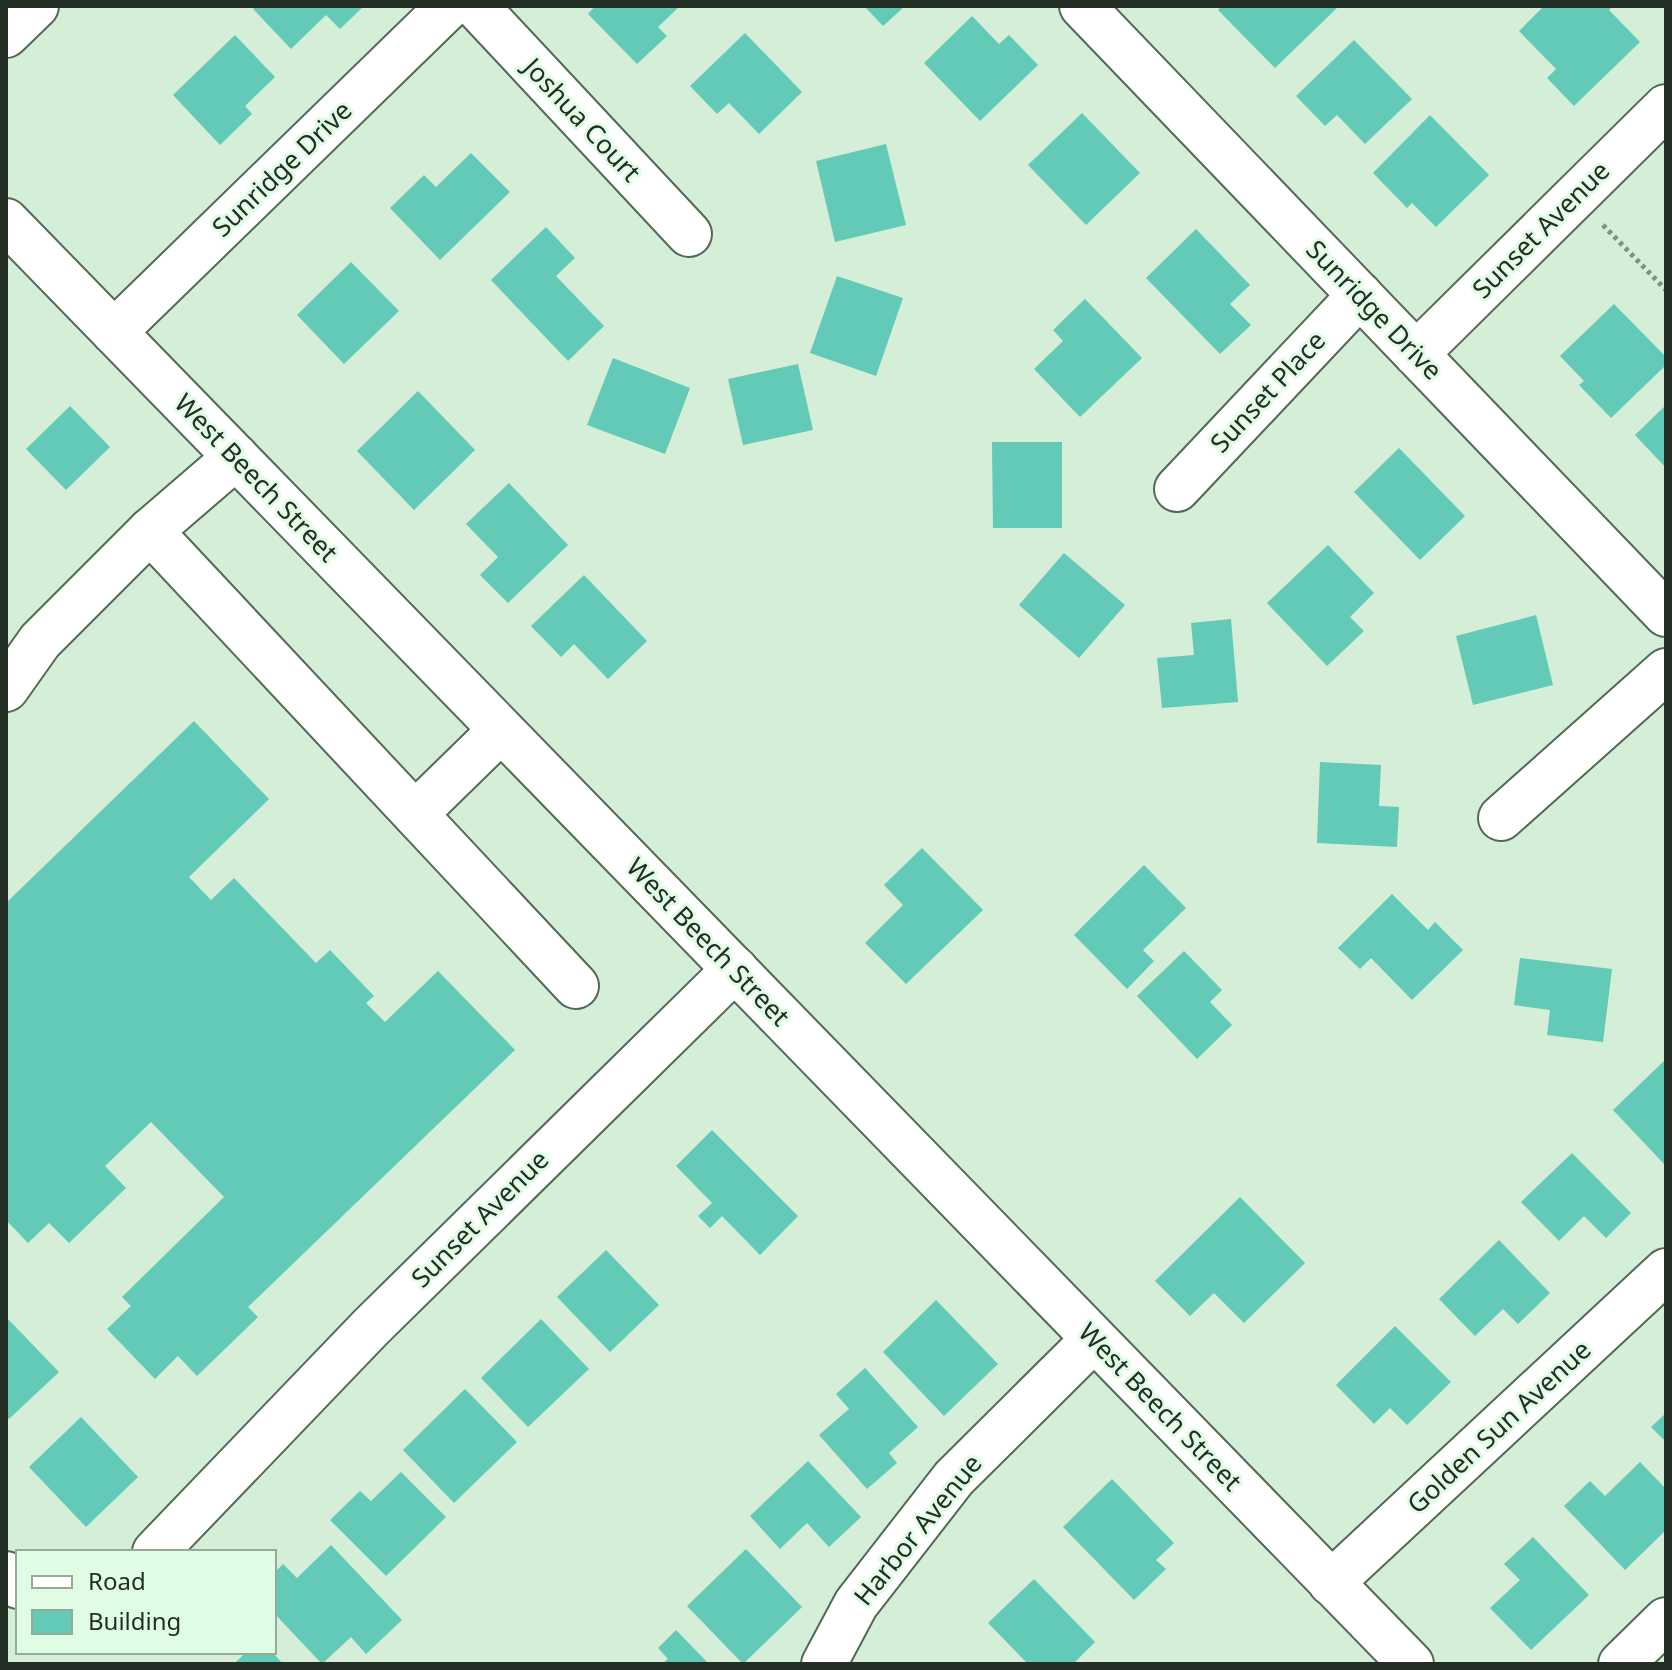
<svg xmlns="http://www.w3.org/2000/svg" width="1672" height="1670" viewBox="0 0 1672 1670" font-family="'Noto Sans',sans-serif">
<style>
.building{fill:#62cab6}
.lines{fill:none;stroke-linecap:round;stroke-linejoin:round}
.minor-casing{stroke:#526956;stroke-width:48}
.path{stroke:#7f9282;stroke-width:5;stroke-dasharray:4 4;stroke-linecap:butt}
.minor{stroke:#fff;stroke-width:44}
.labels{text-anchor:middle;stroke-width:6;stroke-linejoin:round;paint-order:stroke}
.street-label{font-size:26px;fill:#232e25;stroke:#e1fce5}
</style>
<rect width="100%" height="100%" fill="#d4eed8"/>
<!-- building -->
<g class="building">
<path d="M257,6H364L340,29L326,15L291,49L253,9Z"/>
<path d="M595,6H680L658,27L667,36L637,64L588,14Z"/>
<path d="M864,6H905L883,26Z"/>
<path d="M1222,6H1339L1275,68L1218,10Z"/>
<path d="M1544,6H1613L1609,10L1640,42L1574,106L1547,78L1556,69L1519,31Z"/>
<path d="M972,16L999,44L1009,35L1038,65L980,121L924,63Z"/>
<path d="M745,33L802,92L759,134L729,103L717,114L690,86Z"/>
<path d="M235,35L275,77L245,106L252,114L220,145L173,95Z"/>
<path d="M1354,40L1412,99L1365,144L1337,115L1325,126L1296,96Z"/>
<path d="M1082,113L1140,173L1086,225L1028,165Z"/>
<path d="M1430,115L1489,175L1436,227L1412,203L1407,208L1373,173Z"/>
<path d="M886,144L906,225L835,242L816,161Z"/>
<path d="M471,153L510,192L440,260L390,208L424,175L436,187Z"/>
<path d="M546,227L575,258L556,276L604,326L568,361L491,280Z"/>
<path d="M1196,229L1250,285L1230,304L1251,325L1220,354L1146,278Z"/>
<path d="M351,262L399,311L344,364L297,315Z"/>
<path d="M837,276L903,298L876,376L810,353Z"/>
<path d="M1085,299L1142,358L1080,417L1034,369L1063,341L1053,330Z"/>
<path d="M1614,304L1666,357V365L1611,418L1579,385L1584,381L1560,356Z"/>
<path d="M613,358L690,388L665,454L587,425Z"/>
<path d="M798,364L813,430L743,445L728,379Z"/>
<path d="M418,391L475,450L414,510L357,451Z"/>
<path d="M1666,405V468L1635,435Z"/>
<path d="M70,406L110,447L66,490L26,449Z"/>
<path d="M992,442H1062V528H993Z"/>
<path d="M1399,448L1465,516L1420,560L1354,492Z"/>
<path d="M509,483L568,545L508,603L480,575L498,557L466,524Z"/>
<path d="M1328,545L1374,593L1350,617L1364,631L1327,666L1267,603Z"/>
<path d="M1064,553L1125,605L1079,658L1019,605Z"/>
<path d="M584,575L647,641L608,679L574,644L561,657L531,626Z"/>
<path d="M1536,615L1553,685L1473,705L1456,636Z"/>
<path d="M1231,619L1238,702L1162,708L1157,658L1194,655L1191,623Z"/>
<path d="M194,721L269,799L189,877L211,900L234,878L316,963L330,950L374,996L366,1003L385,1022L438,971L515,1050L248,1307L258,1317L197,1376L178,1356L155,1379L107,1329L131,1306L122,1297L224,1197L151,1122L105,1166L126,1188L69,1243L49,1223L28,1243L6,1220V903Z"/>
<path d="M1320,762L1381,765L1379,806L1399,807L1397,847L1317,843Z"/>
<path d="M922,848L983,910L906,984L865,943L903,905L884,885Z"/>
<path d="M1144,865L1186,908L1143,950L1154,961L1127,989L1074,935Z"/>
<path d="M1392,894L1428,930L1435,922L1463,950L1412,1000L1371,958L1360,969L1338,948Z"/>
<path d="M1184,951L1222,990L1210,1002L1232,1025L1197,1059L1137,996Z"/>
<path d="M1520,958L1612,969L1603,1042L1547,1035L1550,1010L1514,1005Z"/>
<path d="M1664,1061L1666,1063V1166L1613,1110Z"/>
<path d="M712,1130L798,1216L760,1255L722,1216L710,1228L698,1216L712,1203L676,1166Z"/>
<path d="M1572,1153L1631,1213L1606,1238L1584,1216L1559,1241L1521,1202Z"/>
<path d="M1240,1197L1305,1263L1244,1323L1214,1293L1190,1316L1155,1281Z"/>
<path d="M1499,1240L1550,1293L1518,1324L1503,1309L1475,1336L1439,1299Z"/>
<path d="M606,1250L659,1305L610,1352L557,1297Z"/>
<path d="M936,1300L998,1364L944,1416L883,1352Z"/>
<path d="M6,1317L59,1372L9,1419L6,1416Z"/>
<path d="M541,1319L589,1369L528,1427L481,1378Z"/>
<path d="M1395,1326L1451,1382L1407,1425L1390,1408L1374,1424L1336,1385Z"/>
<path d="M865,1368L918,1427L889,1453L897,1463L867,1489L819,1435L849,1409L836,1394Z"/>
<path d="M465,1389L517,1442L454,1503L403,1450Z"/>
<path d="M1666,1413V1442L1651,1427Z"/>
<path d="M81,1417L138,1477L86,1527L29,1467Z"/>
<path d="M808,1461L861,1517L829,1547L807,1523L780,1549L750,1516Z"/>
<path d="M1640,1462L1666,1489V1530L1625,1570L1564,1506L1590,1481L1605,1496Z"/>
<path d="M401,1472L446,1517L386,1576L330,1520L360,1491L371,1501Z"/>
<path d="M1112,1479L1174,1543L1156,1560L1166,1569L1134,1600L1063,1527Z"/>
<path d="M1533,1537L1589,1595L1531,1650L1490,1608L1520,1580L1504,1564Z"/>
<path d="M331,1545L402,1620L366,1654L351,1637L322,1664L274,1613V1573L283,1564L297,1578Z"/>
<path d="M746,1549L802,1607L743,1664L687,1606Z"/>
<path d="M1034,1579L1095,1642L1073,1664H1028L988,1623Z"/>
<path d="M676,1630L709,1664H662L668,1659L658,1648Z"/>
<path d="M246,1652H272L283,1664H234Z"/>
</g>
<g class="lines">
<!-- minor casing -->
<g class="minor-casing">
<g id="minor">
<path d="M476,6L689,234"/>
<path d="M1082,6L1666,614"/>
<path d="M6,35L36,6"/>
<path d="M6,221L1411,1664"/>
<path d="M114,332L449,6"/>
<path d="M1416,354L1666,107"/>
<path d="M1177,489L1360,295"/>
<path d="M150,531L576,986"/>
<path d="M6,689L40,641L150,531L236,457"/>
<path d="M415,814L501,730"/>
<path d="M1501,818L1666,671"/>
<path d="M155,1552L371,1327L735,969"/>
<path d="M6,1574L18,1586"/>
<path d="M1331,1583L1666,1271"/>
<path d="M824,1664L856,1604L954,1478L1094,1339"/>
<path d="M1621,1664L1666,1620"/>
</g>
</g>
<!-- path -->
<path class="path" d="M1603,225L1666,290"/>
<!-- minor -->
<use href="#minor" class="minor"/>
</g>
<g class="labels">
<!-- street labels -->
<g class="street-label">
<text transform="translate(582 120) rotate(47)" y="9">Joshua Court</text>
<text transform="translate(282 169) rotate(-44)" y="9">Sunridge Drive</text>
<text transform="translate(1541 230) rotate(-45)" y="9">Sunset Avenue</text>
<text transform="translate(1374 310) rotate(46)" y="9">Sunridge Drive</text>
<text transform="translate(1268 392) rotate(-47)" y="9">Sunset Place</text>
<text transform="translate(256 478) rotate(46)" y="9">West Beech Street</text>
<text transform="translate(708 942) rotate(46)" y="9">West Beech Street</text>
<text transform="translate(480 1219) rotate(-45)" y="9">Sunset Avenue</text>
<text transform="translate(1160 1407) rotate(46)" y="9">West Beech Street</text>
<text transform="translate(1499 1427) rotate(-43)" y="9">Golden Sun Avenue</text>
<text transform="translate(918 1530) rotate(-51)" y="9">Harbor Avenue</text>
</g>
</g>
<!-- border -->
<rect width="1672" height="1670" fill="none" stroke="#232e25" stroke-width="16"/>
<!-- legend -->
<rect x="16" y="1550" width="260" height="104" fill="#e1fce5" stroke="#95aa98" stroke-width="2"/>
<rect x="32" y="1576" width="40" height="12" fill="#ffffff" stroke="#95aa98" stroke-width="2"/>
<text x="88" y="1590" font-size="24" fill="#232e25">Road</text>
<rect x="32" y="1610" width="40" height="24" fill="#62cab6" stroke="#95aa98" stroke-width="2"/>
<text x="88" y="1630" font-size="24" fill="#232e25">Building</text>
</svg>
